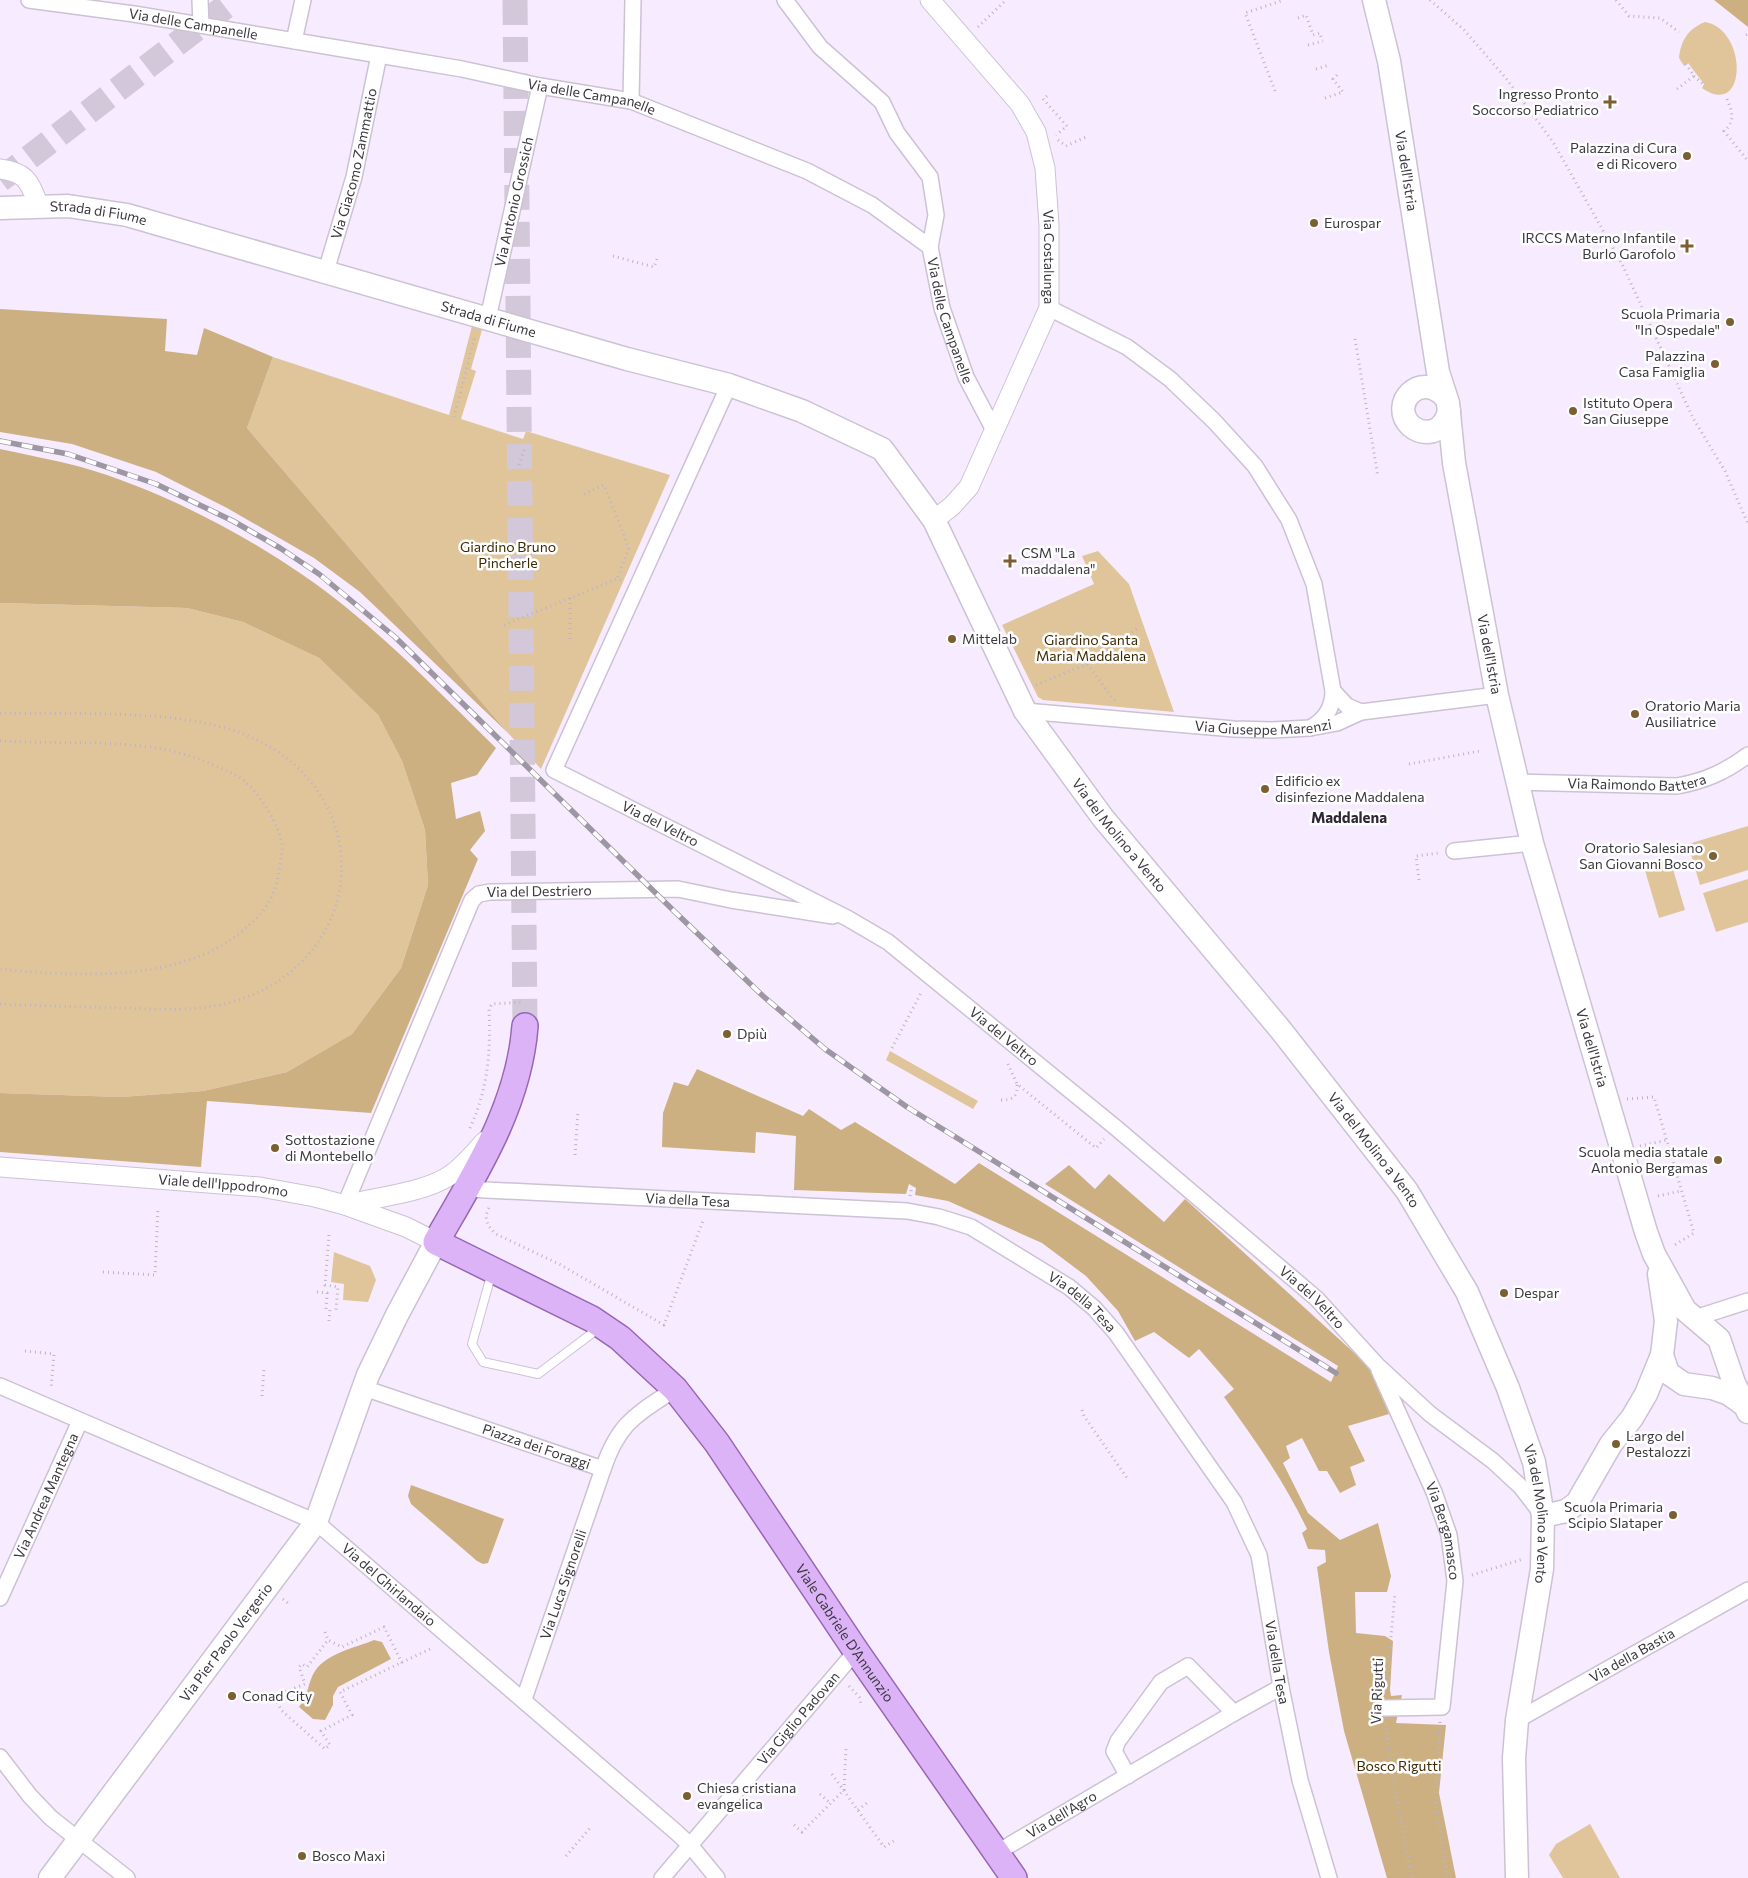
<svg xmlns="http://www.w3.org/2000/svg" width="1748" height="1878" viewBox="0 0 1748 1878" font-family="Commissioner,sans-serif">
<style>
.green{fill:#e0c59b}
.forest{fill:#cdb082}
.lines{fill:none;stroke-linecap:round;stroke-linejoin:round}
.primary-tunnel{stroke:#d2c8d9;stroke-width:25;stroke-dasharray:25 12;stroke-linecap:butt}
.service-casing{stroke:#ccc2d4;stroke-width:10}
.minor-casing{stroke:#ccc2d4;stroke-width:18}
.tertiary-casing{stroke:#ccc2d4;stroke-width:21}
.secondary-casing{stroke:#ccc2d4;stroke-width:25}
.primary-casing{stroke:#9667b5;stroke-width:28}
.path{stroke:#bcb4c3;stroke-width:3;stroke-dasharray:1 4;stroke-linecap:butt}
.service{stroke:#fff;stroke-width:8}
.minor{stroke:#fff;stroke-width:15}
.tertiary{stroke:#fff;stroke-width:19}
.secondary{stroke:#fff;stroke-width:22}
.primary{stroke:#ddb3f8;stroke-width:25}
.rail-casing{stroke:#9d96a3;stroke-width:5.5}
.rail{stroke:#fefefe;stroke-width:4;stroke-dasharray:11;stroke-linecap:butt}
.poi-dot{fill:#7b5f32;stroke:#fefefe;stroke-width:2}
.labels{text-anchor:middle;stroke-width:5;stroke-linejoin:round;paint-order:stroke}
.street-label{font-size:14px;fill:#3c383f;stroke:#fefefe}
.poi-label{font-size:14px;fill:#3c383f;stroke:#fefefe;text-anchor:start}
.park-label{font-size:14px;fill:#3d2902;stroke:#fefefe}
.neighbourhood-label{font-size:15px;font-weight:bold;fill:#2f2735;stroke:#fefefe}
</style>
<rect width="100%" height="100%" fill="#f7ecff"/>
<!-- green -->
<g class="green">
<path d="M1705,22C1748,29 1748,120 1702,88L1704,84L1688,63L1684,66L1679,58C1681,40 1688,29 1705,22Z"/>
<path d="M472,326L482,330L471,369L476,371L461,419L523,439L526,431L670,475L541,769L508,733L247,428L273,357L449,415Z"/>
<path d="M1098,551L1129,584L1174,712L1043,700L1038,697L1002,625L1094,584L1082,556Z"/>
<path d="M0,603L187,608L243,622L319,658L378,715L402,761L425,830L428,885L401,968L352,1034L287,1072L203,1091L121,1097L0,1093Z"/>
<path d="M1748,826V870L1700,885L1688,844Z"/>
<path d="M1670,859L1685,910L1659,918L1644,867Z"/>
<path d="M1748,879V922L1716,932L1703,893Z"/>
<path d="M890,1051L978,1101L973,1109L886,1060Z"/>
<path d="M334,1252L370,1266L376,1280L368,1302L343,1300L344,1284L331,1282Z"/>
<path d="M1590,1824L1620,1878H1563L1549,1855L1556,1844Z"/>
</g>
<!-- forest -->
<g class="forest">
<path d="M1714,0H1748V27Z"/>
<path d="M0,309L167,319L165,351L197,355L204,328L273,357L247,428L508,733L360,592L314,558L227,508L156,472L72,444L0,432Z"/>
<path d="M0,449C27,455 55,460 81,467C170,492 276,550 347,608C400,651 448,701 496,748L477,775L451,783L456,819L480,811L485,831L470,850L478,859L371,1113L207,1101L201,1167L0,1152V1093L121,1097L203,1091L287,1072L352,1034L401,968L428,885L425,830L402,761L378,715L319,658L243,622L187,608L0,603Z"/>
<path d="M697,1069L803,1116L809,1109L841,1130L855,1122L955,1184L979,1163L1331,1382L1338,1366L1045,1184L1069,1165L1095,1189L1109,1174L1164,1222L1185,1199L1373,1370L1389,1414L1348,1426L1365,1461L1350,1467L1356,1485L1340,1493L1327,1471H1319L1302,1438L1286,1446L1290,1458L1283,1463L1308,1513L1340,1540L1378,1523L1391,1576L1387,1592H1355L1356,1633L1385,1636L1393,1641L1390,1690L1391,1696L1402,1695L1396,1723L1446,1725L1439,1793L1456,1878H1387L1344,1731L1329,1652L1317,1567L1326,1562L1325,1550L1308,1549L1302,1533L1307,1529C1284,1481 1255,1440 1224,1397L1234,1389L1199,1349L1189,1358L1154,1332L1135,1341L1118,1311L1086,1276L1042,1243L948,1201L915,1195L916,1188L909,1184L906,1194L794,1190L796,1136L756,1132L755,1153L662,1147L663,1113L674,1082L688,1086Z"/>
<path d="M411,1485L504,1519L488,1563L483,1564L477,1561L411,1504L408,1496Z"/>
<path d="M374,1640L382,1642L391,1659L338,1687L333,1696V1705L325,1720L313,1719L299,1707C309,1695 308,1681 315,1671C327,1653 355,1648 374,1640Z"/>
</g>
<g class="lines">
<!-- primary-tunnel -->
<g class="primary-tunnel">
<path d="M515,0L525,1026"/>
<path d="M0,180L234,0"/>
</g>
<!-- service casing -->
<g class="service-casing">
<path id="service" d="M492,1272L472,1344L483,1362L538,1374L599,1328"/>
</g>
<!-- minor casing -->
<g class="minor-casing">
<g id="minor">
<path id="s1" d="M29,0L134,14L379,55L462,69L540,86L631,101L807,171L872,205L930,247L942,308L966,377L995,432"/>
<path d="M200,0L201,25"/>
<path d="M785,0L820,47L882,102L897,133L930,177L936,215L930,247"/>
<path d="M294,41L303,0"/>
<path d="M631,101L633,0"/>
<path id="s2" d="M326,271L354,177L379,55"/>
<path d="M1049,308L1127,347L1170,379L1214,421L1255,466L1289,520L1314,584L1333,691C1333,708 1325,720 1310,728"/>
<path id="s3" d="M488,318L540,86"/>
<path id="s4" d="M729,385L554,770L847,918L888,942L1115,1127L1317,1299L1377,1365L1430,1414L1493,1461L1521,1487L1541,1513"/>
<path d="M1333,691L1347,706L1361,712"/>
<path id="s5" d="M1025,711L1234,729L1272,730L1310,728L1337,723L1361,712L1497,695"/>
<path id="s6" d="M1518,782L1677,786C1705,781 1725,772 1748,755"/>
<path d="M1454,851L1532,843"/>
<path id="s7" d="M467,1189L907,1211L939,1217L971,1227L1069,1287L1094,1308L1116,1333L1234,1502L1259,1555L1281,1687L1300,1780L1329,1878"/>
<path id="s8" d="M345,1205L472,900L479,894L490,892L678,889L731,900L833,916"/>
<path d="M1695,1318L1748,1301"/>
<path id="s9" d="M1379,1370L1434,1492L1449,1535L1455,1581L1442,1707L1385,1708"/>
<path id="s10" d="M0,1386L316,1522L676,1832L690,1845L717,1878"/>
<path id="s11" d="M364,1388L603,1469C619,1422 636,1415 675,1389"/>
<path id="s12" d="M0,1598L80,1421"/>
<path id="s13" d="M524,1699L603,1469"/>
<path d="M1234,1713L1281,1687"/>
<path id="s14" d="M1517,1720L1748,1590"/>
<path d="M0,1757L30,1796L51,1818L127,1878"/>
<path id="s15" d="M996,1853L1234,1713L1188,1666L1161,1682L1118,1741L1114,1751L1128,1776"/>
<path id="s16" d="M662,1878L856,1651"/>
</g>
</g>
<!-- tertiary casing -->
<g class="tertiary-casing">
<g id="tertiary">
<path id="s17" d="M930,0L1020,104L1036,132L1045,168L1049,225V308L969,487L952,506L934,520"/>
<path d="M0,169C28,173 29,182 39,206"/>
<path id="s18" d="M0,1167L260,1187L315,1197L345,1205L406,1227L436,1242"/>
<path d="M345,1205C376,1197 423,1193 449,1176C463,1167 474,1153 485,1141"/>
</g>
</g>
<!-- secondary casing -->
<g class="secondary-casing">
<g id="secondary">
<path id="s19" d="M1374,0L1389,61L1438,372L1448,403L1454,463L1497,695L1509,746L1532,843L1646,1232L1654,1254L1685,1310L1719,1339L1734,1383L1748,1412"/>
<path id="s20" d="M0,208L68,206L127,215L627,359L729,385L802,411L882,449L934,520L1025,711L1103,818L1280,1029L1407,1191L1467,1292L1508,1388L1534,1462L1543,1516L1542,1569L1517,1720L1514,1758L1517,1878"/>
<path d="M1445,397C1421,370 1388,404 1411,426C1417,431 1425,433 1433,431C1442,428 1447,420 1449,411"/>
<path d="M1659,1274L1666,1321L1662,1355L1668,1373L1684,1384L1712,1388L1729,1394L1743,1404"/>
<path d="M1543,1516L1566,1511L1577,1503L1611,1444L1632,1418L1646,1394L1662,1355"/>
<path id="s21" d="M50,1878L316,1522L368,1375L397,1315L436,1242"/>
</g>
</g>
<!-- primary casing -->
<g class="primary-casing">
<g id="primary">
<path id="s22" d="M525,1026C519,1106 475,1174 436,1242L592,1319L620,1338L675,1389L717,1443L856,1651L1014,1878"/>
</g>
</g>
<!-- path -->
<g class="path">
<path d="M1430,0L1464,30L1505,77L1553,142L1622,264L1693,418L1725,471L1748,524"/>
<path d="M1616,0L1629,16L1660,18L1679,32"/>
<path d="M1298,18L1306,15L1313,35L1320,33L1321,37"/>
<path d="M978,27L1006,0"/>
<path d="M1746,35L1748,34"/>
<path d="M1308,45L1323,41"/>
<path d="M1316,69L1329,65"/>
<path d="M1694,76L1704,85"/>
<path d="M1677,89L1694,76L1686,64"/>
<path d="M1275,91L1245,13L1284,0"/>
<path d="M1047,96L1043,99L1067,126L1056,135"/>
<path d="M1325,98L1343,92L1333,79L1337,75"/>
<path d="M1727,99C1732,111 1736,121 1724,131L1748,161"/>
<path d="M1058,140L1066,146L1086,137"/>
<path d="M613,256L654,267L657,259"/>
<path d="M1355,339L1378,477"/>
<path d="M454,417L475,336"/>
<path d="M519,465L525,446"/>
<path d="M584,494L604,485L629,548L617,579"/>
<path d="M504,625L617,579L623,581"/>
<path d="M570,639V598"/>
<path d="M1087,664L1115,701"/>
<path d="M1036,685L1087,664L1138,628"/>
<path d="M0,713C72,715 177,708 243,734C380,787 372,961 232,1002C196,1012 159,1009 123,1008C82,1007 41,1006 0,1004"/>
<path d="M0,741C53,744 110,740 163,749C188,754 214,764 237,776C255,785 285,831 282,851C280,869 278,885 269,902C264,911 255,920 247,927C186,983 77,977 0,969"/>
<path d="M1409,764L1480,751"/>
<path d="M1419,880L1416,856L1439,853"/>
<path d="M892,1048L922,991"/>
<path d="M1008,1064L1017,1084L1096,1148L1104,1139"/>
<path d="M1627,1099L1654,1097L1694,1233L1673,1246"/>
<path d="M1001,1100C1013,1100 1018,1096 1017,1084"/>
<path d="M470,1128C488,1089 491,1051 489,1009L492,1004L524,1002"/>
<path d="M1640,1146L1667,1140"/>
<path d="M575,1155L578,1111"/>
<path d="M910,1196L912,1186"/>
<path d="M1658,1196L1681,1191"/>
<path d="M489,1208C483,1218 488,1227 496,1234L561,1265L664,1325L704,1218"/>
<path d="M329,1235L325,1285L338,1287L336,1310"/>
<path d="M103,1272L155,1275L158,1208"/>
<path d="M317,1292L327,1293L326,1309"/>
<path d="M329,1321L330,1309"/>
<path d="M25,1351L54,1354L51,1389"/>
<path d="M262,1396L264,1369"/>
<path d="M1082,1410L1084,1416L1127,1478"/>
<path d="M1472,1575L1523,1559"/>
<path d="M283,1599L289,1604"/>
<path d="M325,1632L328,1640"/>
<path d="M402,1663L384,1627L342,1647L328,1640L307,1667L302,1664L299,1667L305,1684L274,1696L281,1710L325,1749L330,1745L321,1731L352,1715L340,1692L432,1648"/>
<path d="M849,1686L860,1698L861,1706"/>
<path d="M1386,1692L1395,1593"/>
<path d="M1440,1722L1436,1803L1447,1878"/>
<path d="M1386,1723L1392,1772L1412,1878"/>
<path d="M832,1774L884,1847L895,1840"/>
<path d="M820,1794L830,1803"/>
<path d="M858,1810L868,1802"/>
<path d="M794,1825L802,1832L844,1790L846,1749"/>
<path d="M566,1856L590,1828"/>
</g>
<!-- service -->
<use href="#service" class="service"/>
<!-- minor -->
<use href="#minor" class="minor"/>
<!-- tertiary -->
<use href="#tertiary" class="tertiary"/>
<!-- secondary -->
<use href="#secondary" class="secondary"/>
<!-- primary -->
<use href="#primary" class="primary"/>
<!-- rail casing -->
<g class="rail-casing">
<path id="rail" d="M0,441L68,454L156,484L233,521L280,548L319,574L395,637L675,912L763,996L825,1049L907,1107L1336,1373"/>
</g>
<!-- rail -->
<use href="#rail" class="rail"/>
</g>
<!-- markers -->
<g class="poi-dot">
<path d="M1607.5 94.5h5v5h5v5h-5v5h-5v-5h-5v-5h5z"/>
<circle cx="1687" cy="156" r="5"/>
<circle cx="1314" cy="223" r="5"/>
<path d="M1684.5 238.5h5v5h5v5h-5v5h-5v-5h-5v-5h5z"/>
<circle cx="1730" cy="322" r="5"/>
<circle cx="1715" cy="364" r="5"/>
<circle cx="1573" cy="411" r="5"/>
<path d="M1007.5 553.5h5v5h5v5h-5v5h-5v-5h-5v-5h5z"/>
<circle cx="952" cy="639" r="5"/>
<circle cx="1635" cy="714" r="5"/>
<circle cx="1265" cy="789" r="5"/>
<circle cx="1713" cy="856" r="5"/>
<circle cx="727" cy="1034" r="5"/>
<circle cx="275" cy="1148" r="5"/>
<circle cx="1718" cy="1160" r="5"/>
<circle cx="1504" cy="1293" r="5"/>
<circle cx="1616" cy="1444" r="5"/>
<circle cx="1673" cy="1515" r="5"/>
<circle cx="232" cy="1696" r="5"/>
<circle cx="687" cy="1796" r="5"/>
<circle cx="302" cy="1856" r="5"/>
</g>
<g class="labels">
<!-- street labels -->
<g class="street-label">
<text dy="5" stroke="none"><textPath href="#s1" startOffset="166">Via delle Campanelle</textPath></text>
<text dy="5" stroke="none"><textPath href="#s1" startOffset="571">Via delle Campanelle</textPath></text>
<text dy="5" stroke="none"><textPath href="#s2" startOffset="111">Via Giacomo Zammattio</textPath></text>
<text dy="5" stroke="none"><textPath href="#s19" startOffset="174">Via dell'Istria</textPath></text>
<text dy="5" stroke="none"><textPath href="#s3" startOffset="119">Via Antonio Grossich</textPath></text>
<text dy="5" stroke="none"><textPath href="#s20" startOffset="99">Strada di Fiume</textPath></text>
<text dy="5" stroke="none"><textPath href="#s17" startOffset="296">Via Costalunga</textPath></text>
<text dy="5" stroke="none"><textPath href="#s20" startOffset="504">Strada di Fiume</textPath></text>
<text dy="5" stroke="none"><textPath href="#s1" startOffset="1021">Via delle Campanelle</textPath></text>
<text dy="5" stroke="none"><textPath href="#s19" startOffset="665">Via dell'Istria</textPath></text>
<text dy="5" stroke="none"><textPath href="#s5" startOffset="239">Via Giuseppe Marenzi</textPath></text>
<text dy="5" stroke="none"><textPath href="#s6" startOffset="119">Via Raimondo Battera</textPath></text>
<text dy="5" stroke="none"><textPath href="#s4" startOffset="542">Via del Veltro</textPath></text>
<text dy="5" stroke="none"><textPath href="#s20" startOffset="1375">Via del Molino a Vento</textPath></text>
<text dy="5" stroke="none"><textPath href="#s8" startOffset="400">Via del Destriero</textPath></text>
<text dy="5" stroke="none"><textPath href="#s4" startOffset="948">Via del Veltro</textPath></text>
<text dy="5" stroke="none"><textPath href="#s19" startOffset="1072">Via dell'Istria</textPath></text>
<text dy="5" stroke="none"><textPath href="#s20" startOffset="1780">Via del Molino a Vento</textPath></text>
<text dy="5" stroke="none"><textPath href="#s18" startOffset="224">Viale dell'Ippodromo</textPath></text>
<text dy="5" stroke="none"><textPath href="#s7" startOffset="221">Via della Tesa</textPath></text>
<text dy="5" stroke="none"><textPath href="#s4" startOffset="1352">Via del Veltro</textPath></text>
<text dy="5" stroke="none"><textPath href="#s7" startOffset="641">Via della Tesa</textPath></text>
<text dy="5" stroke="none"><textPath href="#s11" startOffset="182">Piazza dei Foraggi</textPath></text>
<text dy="5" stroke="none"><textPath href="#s12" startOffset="112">Via Andrea Mantegna</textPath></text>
<text dy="5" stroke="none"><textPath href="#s20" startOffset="2185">Via del Molino a Vento</textPath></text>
<text dy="5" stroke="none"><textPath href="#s9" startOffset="174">Via Bergamasco</textPath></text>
<text dy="5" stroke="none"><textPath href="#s10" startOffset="440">Via del Ghirlandaio</textPath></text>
<text dy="5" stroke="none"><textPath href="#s13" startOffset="121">Via Luca Signorelli</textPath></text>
<text dy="5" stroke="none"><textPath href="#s22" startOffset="816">Viale Gabriele D'Annunzio</textPath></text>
<text dy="5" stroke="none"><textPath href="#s21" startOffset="294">Via Pier Paolo Vergerio</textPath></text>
<text dy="5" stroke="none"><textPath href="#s14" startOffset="132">Via della Bastia</textPath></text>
<text dy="5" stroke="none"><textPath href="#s7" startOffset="1061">Via della Tesa</textPath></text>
<text transform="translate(1377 1691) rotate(-88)" y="5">Via Rigutti</text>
<text dy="5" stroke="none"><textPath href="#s16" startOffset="210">Via Giglio Padovan</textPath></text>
<text dy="5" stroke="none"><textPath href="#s15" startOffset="76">Via dell'Agro</textPath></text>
</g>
<!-- poi labels -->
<g class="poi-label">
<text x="1599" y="99" text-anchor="end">Ingresso Pronto<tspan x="1599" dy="16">Soccorso Pediatrico</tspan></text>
<text x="1677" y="153" text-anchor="end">Palazzina di Cura<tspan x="1677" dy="16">e di Ricovero</tspan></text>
<text x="1324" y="228">Eurospar</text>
<text x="1676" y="243" text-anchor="end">IRCCS Materno Infantile<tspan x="1676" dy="16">Burlo Garofolo</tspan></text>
<text x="1720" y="319" text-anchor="end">Scuola Primaria<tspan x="1720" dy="16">"In Ospedale"</tspan></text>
<text x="1705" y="361" text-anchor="end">Palazzina<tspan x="1705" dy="16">Casa Famiglia</tspan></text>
<text x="1583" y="408">Istituto Opera<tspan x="1583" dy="16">San Giuseppe</tspan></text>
<text x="1021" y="558">CSM "La<tspan x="1021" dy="16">maddalena"</tspan></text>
<text x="962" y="644">Mittelab</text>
<text x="1645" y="711">Oratorio Maria<tspan x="1645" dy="16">Ausiliatrice</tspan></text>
<text x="1275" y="786">Edificio ex<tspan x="1275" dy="16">disinfezione Maddalena</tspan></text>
<text x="1703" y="853" text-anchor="end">Oratorio Salesiano<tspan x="1703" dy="16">San Giovanni Bosco</tspan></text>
<text x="737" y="1039">Dpiù</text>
<text x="285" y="1145">Sottostazione<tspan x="285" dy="16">di Montebello</tspan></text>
<text x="1708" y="1157" text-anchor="end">Scuola media statale<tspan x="1708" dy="16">Antonio Bergamas</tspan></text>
<text x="1514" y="1298">Despar</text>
<text x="1626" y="1441">Largo del<tspan x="1626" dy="16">Pestalozzi</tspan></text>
<text x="1663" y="1512" text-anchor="end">Scuola Primaria<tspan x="1663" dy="16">Scipio Slataper</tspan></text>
<text x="242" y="1701">Conad City</text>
<text x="697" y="1793">Chiesa cristiana<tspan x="697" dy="16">evangelica</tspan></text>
<text x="312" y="1861">Bosco Maxi</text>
</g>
<!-- park labels -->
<g class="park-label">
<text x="508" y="552">Giardino Bruno<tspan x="508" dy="16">Pincherle</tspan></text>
<text x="1091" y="645">Giardino Santa<tspan x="1091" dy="16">Maria Maddalena</tspan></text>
<text x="1399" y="1771">Bosco Rigutti</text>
</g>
<!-- neighbourhood labels -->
<g class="neighbourhood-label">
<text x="1349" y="823">Maddalena</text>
</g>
</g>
</svg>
